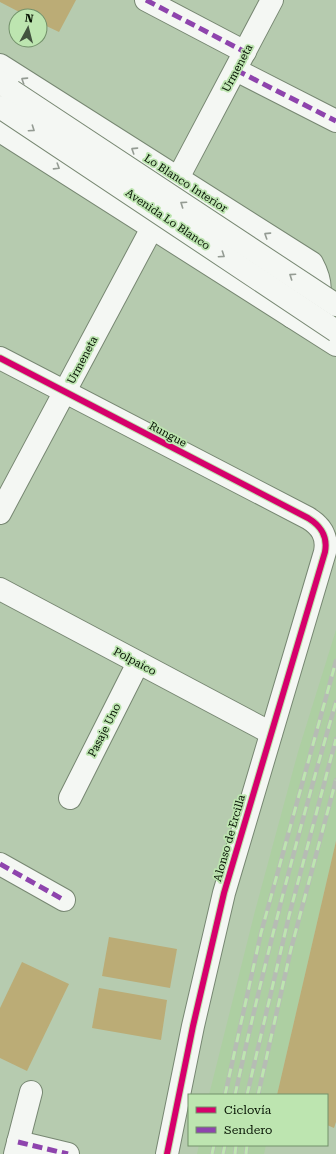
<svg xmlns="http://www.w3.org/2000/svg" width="336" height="1154" viewBox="0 0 336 1154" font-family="'Roboto Serif',serif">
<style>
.built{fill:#adcfa2}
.green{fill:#bbac76}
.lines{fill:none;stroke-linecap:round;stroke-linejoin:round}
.minor-casing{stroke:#778772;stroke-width:24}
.secondary-casing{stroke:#778772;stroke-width:24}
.minor{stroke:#f4f7f3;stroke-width:22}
.secondary{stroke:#f4f7f3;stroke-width:22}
.rail-casing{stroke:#b6bcb4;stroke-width:4.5}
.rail{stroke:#bde5b0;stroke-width:3;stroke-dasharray:9;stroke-linecap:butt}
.secondary-bridge-casing{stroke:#778772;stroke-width:24;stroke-linecap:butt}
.secondary-bridge{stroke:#f4f7f3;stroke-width:22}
.quiet{stroke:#8e44ad;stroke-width:5;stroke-dasharray:10 5;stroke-linecap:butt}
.cycleway-casing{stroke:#bde5b0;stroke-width:8}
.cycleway{stroke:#d6006c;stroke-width:6}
.oneway{stroke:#949b93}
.labels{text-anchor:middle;stroke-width:3.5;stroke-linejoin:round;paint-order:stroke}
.street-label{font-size:11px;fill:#051202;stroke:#bde5b0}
</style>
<rect width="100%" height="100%" fill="#b6cbaf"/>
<!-- built -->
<g class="built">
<path d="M336,630V841L277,1095H209L255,911L298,752Z"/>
<path d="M199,1145H266L264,1154H197Z"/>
</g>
<!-- green -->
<g class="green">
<path d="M0,0H76L59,32L40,23V16H27L0,2Z"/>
<path d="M336,841V1122L334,1128L327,1125V1095H277Z"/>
<path d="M109,937L177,949L170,988L102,976Z"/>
<path d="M22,962L69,984L27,1071L0,1058V1008Z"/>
<path d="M99,988L167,1000L161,1040L92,1028Z"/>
</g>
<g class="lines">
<!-- minor casing -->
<g class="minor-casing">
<g id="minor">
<path d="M146,0L245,52"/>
<path d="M0,65L312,263C326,289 322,310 292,317"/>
<path d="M236,70L336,121"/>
<path d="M0,131L336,345"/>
<path d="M178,178L272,0"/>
<path d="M0,358L308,518C321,526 328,536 325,552L224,893L193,1026L167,1154"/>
<path d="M0,513L152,228"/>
<path d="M0,589L271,733"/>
<path d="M70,798L138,663"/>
<path d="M0,864L64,900"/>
<path d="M18,1142L68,1154"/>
<path d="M15,1154L31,1092"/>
</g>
</g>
<!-- secondary casing -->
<g class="secondary-casing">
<path id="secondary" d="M0,82L12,91"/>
</g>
<!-- minor -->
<use href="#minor" class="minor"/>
<!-- secondary -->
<use href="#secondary" class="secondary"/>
<!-- rail casing -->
<g class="rail-casing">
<g id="rail">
<path d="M225,1095L261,933L336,661"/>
<path d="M235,1095C264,963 298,832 336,702"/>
<path d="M247,1095L289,916L336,739"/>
<path d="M258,1095L291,949L336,780"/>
<path d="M212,1154L214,1145"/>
<path d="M223,1154L225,1145"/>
<path d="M235,1154L236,1145"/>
<path d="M246,1154L247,1145"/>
</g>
</g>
<!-- rail -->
<use href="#rail" class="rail"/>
<!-- secondary-bridge casing -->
<g class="secondary-bridge-casing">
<g id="secondary-bridge">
<path d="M12,91L336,305"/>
<path d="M0,107L336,331"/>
</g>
</g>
<!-- secondary-bridge -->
<use href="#secondary-bridge" class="secondary-bridge"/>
<!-- quiet -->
<g class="quiet">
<path d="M146,0L245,52"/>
<path d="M236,70L336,121"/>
<path d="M0,864L64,900"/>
<path d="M18,1142L68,1154"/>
</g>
<!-- cycleway casing -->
<g class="cycleway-casing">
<path id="cycleway" d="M0,358L308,518C321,526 328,536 325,552L224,893L193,1026L167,1154"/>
</g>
<!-- cycleway -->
<use href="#cycleway" class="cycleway"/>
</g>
<!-- one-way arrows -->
<defs><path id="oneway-chevron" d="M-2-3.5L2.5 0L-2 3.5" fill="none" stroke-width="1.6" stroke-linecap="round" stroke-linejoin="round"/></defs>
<g class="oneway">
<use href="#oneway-chevron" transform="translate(24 80) rotate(-147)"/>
<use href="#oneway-chevron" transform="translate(32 129) rotate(34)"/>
<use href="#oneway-chevron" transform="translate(134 150) rotate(-147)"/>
<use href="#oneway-chevron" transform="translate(57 167) rotate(32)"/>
<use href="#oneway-chevron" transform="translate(183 204) rotate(-146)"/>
<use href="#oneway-chevron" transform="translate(267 235) rotate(-147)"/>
<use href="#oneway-chevron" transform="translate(222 255) rotate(34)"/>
<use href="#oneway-chevron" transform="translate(292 276) rotate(-146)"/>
</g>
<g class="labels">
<!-- street labels -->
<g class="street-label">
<text transform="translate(237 68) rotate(-62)" y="4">Urmeneta</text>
<text transform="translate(186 183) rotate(33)" y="4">Lo Blanco Interior</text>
<text transform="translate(168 219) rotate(34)" y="4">Avenida Lo Blanco</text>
<text transform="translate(82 360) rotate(-62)" y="4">Urmeneta</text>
<text transform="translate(168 434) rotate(28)" y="4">Rungue</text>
<text transform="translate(135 661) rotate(28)" y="4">Polpaico</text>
<text transform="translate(104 730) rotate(-63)" y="4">Pasaje Uno</text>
<text transform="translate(229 838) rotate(-74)" y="4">Alonso de Ercilla</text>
</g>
</g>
<!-- legend -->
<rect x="188" y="1094" width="140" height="52" fill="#bde5b0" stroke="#73916a"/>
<rect x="196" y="1107" width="20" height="6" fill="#d6006c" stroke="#73916a"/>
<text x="224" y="1114" font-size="12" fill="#051202">Ciclovía</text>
<rect x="196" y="1127" width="20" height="6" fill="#8e44ad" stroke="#73916a"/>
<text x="224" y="1134" font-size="12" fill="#051202">Sendero</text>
<!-- north arrow -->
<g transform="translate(28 28) rotate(7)"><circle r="19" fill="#bde5b0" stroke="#73916a"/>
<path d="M0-3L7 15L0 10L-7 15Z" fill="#43533f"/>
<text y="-6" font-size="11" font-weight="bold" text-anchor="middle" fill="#051202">N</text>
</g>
</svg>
